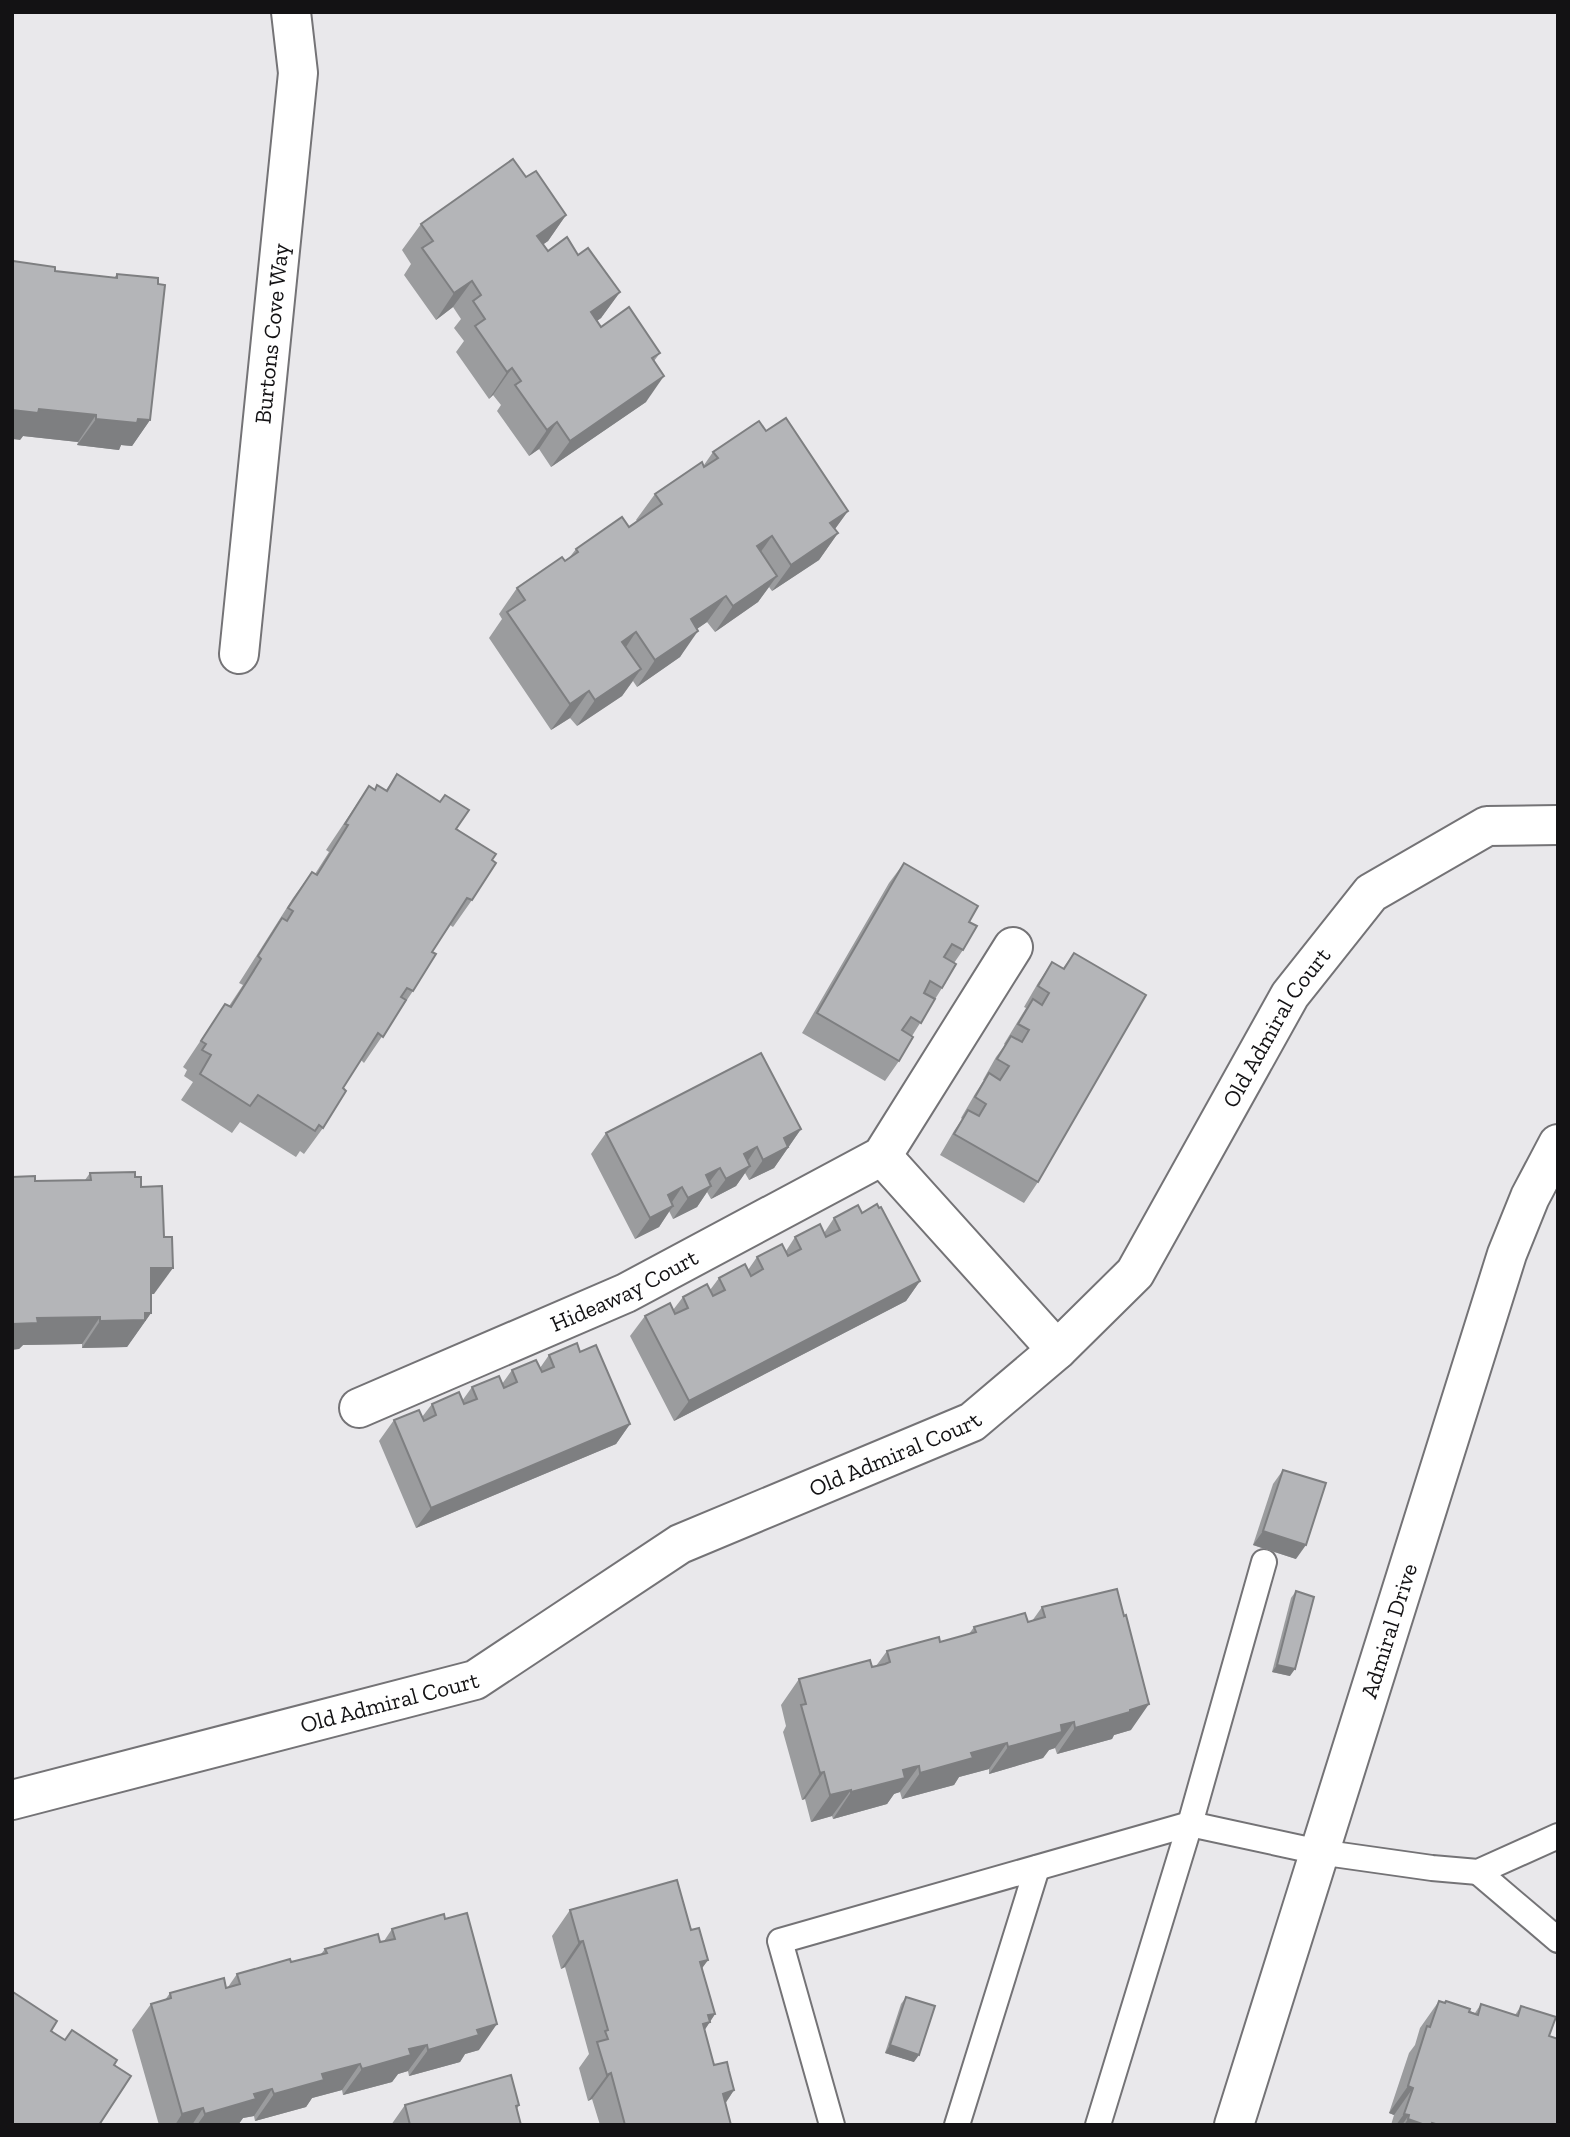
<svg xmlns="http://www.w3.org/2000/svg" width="1570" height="2137" viewBox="0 0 1570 2137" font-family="'Zilla Slab',serif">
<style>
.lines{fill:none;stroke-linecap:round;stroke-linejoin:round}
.service-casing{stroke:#747376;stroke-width:28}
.minor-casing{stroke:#747376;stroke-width:42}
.tertiary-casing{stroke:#747376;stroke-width:42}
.service{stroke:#fff;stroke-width:24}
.minor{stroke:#fff;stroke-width:38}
.tertiary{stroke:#fff;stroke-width:38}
.wall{fill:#9b9c9e}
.shaded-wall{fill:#7e7f81}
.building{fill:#b4b5b8;stroke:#7e7f81;stroke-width:2}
.labels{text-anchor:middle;stroke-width:5;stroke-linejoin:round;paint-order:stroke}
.street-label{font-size:23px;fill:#131214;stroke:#e9e8eb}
</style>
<rect width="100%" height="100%" fill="#e9e8eb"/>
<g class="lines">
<!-- service casing -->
<g class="service-casing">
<g id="service">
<path d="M1478,1872L1558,1940"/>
<path d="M832,2125L780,1941L1190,1824L1319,1852L1432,1868L1478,1872L1558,1836"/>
<path d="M957,2125L1037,1868"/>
<path d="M1098,2125L1190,1824L1264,1562"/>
</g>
</g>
<!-- minor casing -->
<g class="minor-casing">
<g id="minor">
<path id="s1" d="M239,654L298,73L291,12"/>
<path d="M882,1156L1057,1350"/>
<path id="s2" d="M359,1408L626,1293L882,1156L1013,947"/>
<path id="s3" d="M12,1800L475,1680L680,1544L972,1422L1057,1350L1135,1273L1290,995L1371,893L1487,826L1558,825"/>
</g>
</g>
<!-- tertiary casing -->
<g class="tertiary-casing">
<g id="tertiary">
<path id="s4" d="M1234,2125L1507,1254L1530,1197L1558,1144"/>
</g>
</g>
<!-- service -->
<use href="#service" class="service"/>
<!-- minor -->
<use href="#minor" class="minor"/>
<!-- tertiary -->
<use href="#tertiary" class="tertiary"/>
</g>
<!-- wall -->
<g class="wall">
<path d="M526,177L566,215L548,241L543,244L548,251L578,255L620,292L601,318L597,321L601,327L660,353L654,361L646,402L551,467L539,449L529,456L497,411L501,405L493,395L489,399L456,352L464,341L454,328L461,319L453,307L436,320L404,275L411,264L402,250L421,224Z"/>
<path d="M55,271L114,278L117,274L150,420L132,446L121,445L119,450L77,445L78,442L23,436L20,440Z"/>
<path d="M766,431L848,511L835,529L838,533L819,560L772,591L769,587L758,602L715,632L707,622L697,629L680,657L637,687L633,681L622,696L577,726L570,718L551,730L489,638L502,619L499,614L517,588L565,561L569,558L576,549L629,527L637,521L636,520L655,494L704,465L713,452Z"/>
<path d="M397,774L492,860L472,900L453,927L450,925L432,952L413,991L364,1063L361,1060L343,1088L323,1128L304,1154L300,1151L296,1157L240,1122L232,1133L181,1100L193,1082L184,1076L187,1070L183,1067L225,1004L229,1006L243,985L239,983L293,898L312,872L315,874L329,852L326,850L369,786L374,790L377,785L386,790Z"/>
<path d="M904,863L969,922L963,950L954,963L942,988L912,1036L899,1061L885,1081L802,1033L889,883Z"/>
<path d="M1074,953L1038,1182L1024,1203L940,1155L954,1131L962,1119L961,1118L975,1094L984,1080H983L996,1057L1005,1045L1004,1044L1026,1008L1024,1007L1038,983L1052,962L1063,968Z"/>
<path d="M801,1129L774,1168L749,1180L745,1173L736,1186L711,1199L707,1192L697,1207L673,1219L669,1211L659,1227L635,1239L591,1154L606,1133Z"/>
<path d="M90,1173L135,1177L141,1187L154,1294H151V1313L127,1347L82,1348V1344L23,1345L19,1349L35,1181L85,1180Z"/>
<path d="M862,1213L920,1281L906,1301L674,1421L630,1336L645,1316L673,1310L683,1297L710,1290L719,1278L748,1270L757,1257L786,1251L795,1237L824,1233L834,1218Z"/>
<path d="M580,1352L630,1424L616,1444L416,1528L379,1441L394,1420L422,1417L432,1404L462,1401L472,1387L502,1384L512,1370L540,1368L549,1355Z"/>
<path d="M1283,1470L1296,1559L1253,1545L1273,1484Z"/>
<path d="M1296,1591L1290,1676L1272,1672L1291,1598Z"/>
<path d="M1042,1607L1131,1730L1114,1735L1112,1739L1057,1754L1055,1748L1049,1750L1043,1758L989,1774V1769L959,1777L954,1785L902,1799L900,1792L896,1793L894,1794L887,1804L833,1819L832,1816L811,1822L805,1799L802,1800L783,1732L786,1726L781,1705L799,1679L876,1666L887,1651L940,1642L969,1634L974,1627L1032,1621Z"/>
<path d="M570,1910L691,1930L708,1960L702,1968L715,2014L704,2031L714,2065L734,2090L725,2104L731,2125H600L592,2099L588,2101L579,2068L589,2054L565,1967L561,1969L552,1936Z"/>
<path d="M392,1929L479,2050L465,2054L460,2062L409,2076L408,2071L398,2074L392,2082L343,2095L342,2090L312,2098L306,2107L255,2121L254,2116L243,2118L238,2125H159L132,2030L151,2004L165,2000L170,1993L228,1987L237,1974L291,1962L321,1954L325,1949L384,1941Z"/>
<path d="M906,1997L914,2062L885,2053L901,2004Z"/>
<path d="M1439,2001L1444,2003L1446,2001L1475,2013L1481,2004L1515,2015L1521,2006L1549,2036L1558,2125H1391L1394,2115L1389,2113L1409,2053L1415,2045L1420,2028Z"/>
<path d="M405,2105H519L517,2109L521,2125H391Z"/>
</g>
<!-- shaded-wall -->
<g class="shaded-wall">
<path d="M566,215L548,241L519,262L537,236Z"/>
<path d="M472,281L453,307L436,320L454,293Z"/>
<path d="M620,292L601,318L572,338L591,312Z"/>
<path d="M512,368L493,395L489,399L507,372Z"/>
<path d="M664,376L646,402L551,467L570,441Z"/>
<path d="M39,409L96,415L78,442L23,436L20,440L12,439V410Z"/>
<path d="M96,419H138L150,420L132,446L121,445L119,450L77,445Z"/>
<path d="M557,422L539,449L529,456L547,430Z"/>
<path d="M848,511L829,537L830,523Z"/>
<path d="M838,533L819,560L772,591L791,565Z"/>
<path d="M772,536L753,563L757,546Z"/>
<path d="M777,576L758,602L715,632L733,606Z"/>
<path d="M726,596L707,622L673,645L691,619Z"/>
<path d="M698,631L680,657L637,687L655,660Z"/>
<path d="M636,632L618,659L622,642Z"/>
<path d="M641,669L622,696L577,726L595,700Z"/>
<path d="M589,691L570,718L551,730L570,704Z"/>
<path d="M801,1129L774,1168L749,1180L763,1160L784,1138Z"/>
<path d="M757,1147L743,1168L744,1154Z"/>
<path d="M750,1166L736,1186L711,1199L726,1179Z"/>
<path d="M720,1168L705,1188L706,1175Z"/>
<path d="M711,1186L697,1207L673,1219L688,1198Z"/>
<path d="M682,1187L668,1208V1195Z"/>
<path d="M673,1206L659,1227L635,1239L650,1218Z"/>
<path d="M151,1268H173L154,1294L132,1295Z"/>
<path d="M920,1281L906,1301L674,1421L689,1401Z"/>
<path d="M145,1313H151L127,1347L82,1348L100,1321Z"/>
<path d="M100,1317L82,1344L23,1345L19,1349L12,1350V1324L37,1318Z"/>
<path d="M630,1424L616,1444L416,1528L431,1508Z"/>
<path d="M1263,1531L1306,1545L1296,1559L1253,1545Z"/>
<path d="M1277,1665L1295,1669L1290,1676L1272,1672Z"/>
<path d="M1149,1704L1131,1730L1114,1735L1112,1739L1057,1754L1075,1728Z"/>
<path d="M1074,1722L1055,1748L1049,1750L1043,1758L989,1774L1008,1747L1061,1725Z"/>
<path d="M1007,1743L989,1769L959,1777L954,1785L902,1799L920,1773L971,1753Z"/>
<path d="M919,1766L900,1792L894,1794L887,1804L833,1819L851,1792L903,1770Z"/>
<path d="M824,1772L805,1799L802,1800L820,1773Z"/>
<path d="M851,1790L832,1816L811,1822L830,1795Z"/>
<path d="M583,1941L565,1967L561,1969L579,1942Z"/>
<path d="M708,1960L689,1986L700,1962Z"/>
<path d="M715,2014L692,2049L684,2051L708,2015Z"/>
<path d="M497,2024L479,2050L465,2054L460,2062L409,2076L428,2050L477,2030Z"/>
<path d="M427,2045L408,2071L398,2074L392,2082L343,2095L362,2069L409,2049Z"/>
<path d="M890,2045L919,2055L914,2062L885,2053Z"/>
<path d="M360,2064L342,2090L312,2098L306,2107L255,2121L274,2094L322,2074Z"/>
<path d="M611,2073L592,2099L588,2101L607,2075Z"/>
<path d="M1408,2086L1413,2088L1394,2115L1389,2113Z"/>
<path d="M272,2089L254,2116L243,2118L238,2125H197L205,2114L254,2094Z"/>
<path d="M734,2090L716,2117L723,2094Z"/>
<path d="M203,2108L192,2125H175L182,2114Z"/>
<path d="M1404,2114L1409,2115L1402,2125H1396Z"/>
<path d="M1408,2119L1425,2125H1404Z"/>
</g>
<!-- building -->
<g class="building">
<path d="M513,159L526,177L536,171L566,215L537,236L548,251L567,237L578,255L588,248L620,292L591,312L601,327L629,307L660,353L652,358L664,376L570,441L557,422L547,430L515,385L521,381L512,368L507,372L475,326L485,319L473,301L481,295L472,281L454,293L422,248L433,241L421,224Z"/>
<path d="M13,261L55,267V271L117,278V274L158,278V284L165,285L150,420L138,419L137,423L96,419V415L39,409L38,413L12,410Z"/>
<path d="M786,418L848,511L830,523L838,533L791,565L772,536L757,546L777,576L733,606L726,596L691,619L698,631L655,660L636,632L622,642L641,669L595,700L589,691L570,704L507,612L525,600L517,588L562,557L565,561L578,552L576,549L622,517L629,527L662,504L655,494L702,462L704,467L718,458L713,452L756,423L759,421L766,431Z"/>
<path d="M397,774L440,802L445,795L469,810L456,829L496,854L492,860L496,863L472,900L467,898L432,952L436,954L413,991L407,988L401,997L406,1000L383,1037L378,1033L343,1088L346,1091L323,1128L319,1125L315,1131L258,1095L250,1106L200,1074L211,1055L202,1050L206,1044L201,1041L225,1004L231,1007L261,959L258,956L282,918L287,921L293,911L288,908L312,872L317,875L348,825L345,824L369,786L375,790L377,785L387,791Z"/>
<path d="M904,863L978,906L969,922L977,926L963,950L952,944L944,957L956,964L942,988L930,981L924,993L935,999L921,1023L911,1017L902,1030L913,1037L899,1061L817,1013Z"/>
<path d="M1074,953L1146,995L1038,1182L954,1134L968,1110L979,1116L986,1104L975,1097L989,1073L1000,1080L1009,1066L997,1059L1011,1036L1022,1042L1029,1030L1018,1024L1033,999L1042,1005L1049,993L1038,986L1052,962L1064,969Z"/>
<path d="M761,1053L801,1129L784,1138L788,1147L763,1160L757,1147L744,1154L750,1166L726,1179L720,1168L706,1175L711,1186L688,1198L682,1187L668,1195L673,1206L650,1218L606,1133Z"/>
<path d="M135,1172V1177H141V1187L162,1186L164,1237H172L173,1268H151V1313H145V1320L100,1321V1317L37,1318L38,1323L12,1324V1177L35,1176V1181L91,1180L90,1173Z"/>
<path d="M877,1204L879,1208L881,1207L920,1281L689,1401L645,1316L670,1303L675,1314L688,1308L683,1297L707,1284L713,1296L725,1290L719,1278L745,1264L751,1276L763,1269L757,1257L782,1244L788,1256L801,1249L795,1237L820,1224L826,1237L840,1230L834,1218L858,1205L862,1213Z"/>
<path d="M577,1343L580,1352L596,1345L630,1424L431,1508L394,1420L419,1410L424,1421L436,1415L432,1404L459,1392L464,1404L477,1399L472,1387L499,1376L504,1388L517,1382L512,1370L536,1360L542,1372L554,1367L549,1355Z"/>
<path d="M1283,1470L1326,1483L1306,1545L1263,1531Z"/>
<path d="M1117,1589L1124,1616L1126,1615L1149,1704L1130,1710V1712L1075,1728L1074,1722L1061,1725L1062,1732L1008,1747L1007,1743L971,1753L973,1758L920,1773L919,1766L914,1767L903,1770L905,1778L851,1792V1790L830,1795L824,1772L820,1773L801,1705L806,1704L799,1679L870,1660L872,1667L885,1664L890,1662L887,1651L939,1637L940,1642L976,1632L974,1627L1025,1613L1028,1622L1045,1617L1042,1607Z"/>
<path d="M1296,1591L1314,1597L1295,1669L1277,1665Z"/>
<path d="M677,1880L691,1930L699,1928L708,1960L700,1962L715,2014L708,2015L710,2022L703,2024L714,2065L727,2062L729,2071L734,2090L723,2094L731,2125H625L611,2073L607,2075L597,2042L608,2039L605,2031L608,2030L583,1941L579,1942L570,1910Z"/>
<path d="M467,1913L497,2024L477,2030L479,2035L428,2050L427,2045L409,2049L411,2055L362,2069L360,2064L322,2074L324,2080L274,2094L272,2089L265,2091L254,2094L256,2099L205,2114L203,2108L182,2114L151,2004L171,1998L170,1993L224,1978L226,1988L240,1984L237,1974L290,1959L291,1962L327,1953L325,1949L378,1934L380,1942L395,1939L392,1929L444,1914L445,1919Z"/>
<path d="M13,1992L57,2021L51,2031L54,2033L65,2040L72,2030L117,2060L114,2065L131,2076L99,2125H12V1994Z"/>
<path d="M906,1997L935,2006L919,2055L890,2045Z"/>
<path d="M1439,2001L1445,2003L1446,2001L1470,2009L1469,2012L1478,2015L1481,2004L1518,2016L1521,2006L1556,2017L1549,2036L1558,2039V2125H1439L1432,2123L1431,2125H1425L1408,2119L1409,2115L1404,2114L1413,2088L1408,2086L1427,2026L1430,2027Z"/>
<path d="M511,2075L519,2105L516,2106L521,2125H410L405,2105Z"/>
</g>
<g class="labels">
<!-- street labels -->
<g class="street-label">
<text dy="8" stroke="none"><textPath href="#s1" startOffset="322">Burtons Cove Way</textPath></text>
<text dy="8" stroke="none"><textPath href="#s3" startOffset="1545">Old Admiral Court</textPath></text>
<text dy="8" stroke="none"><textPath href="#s2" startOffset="290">Hideaway Court</textPath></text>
<text dy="8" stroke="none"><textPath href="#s3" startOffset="957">Old Admiral Court</textPath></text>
<text dy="8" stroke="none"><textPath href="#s4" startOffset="518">Admiral Drive</textPath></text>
<text dy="8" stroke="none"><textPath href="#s3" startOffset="390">Old Admiral Court</textPath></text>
</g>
</g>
<!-- border -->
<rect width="1570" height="2137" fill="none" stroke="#131214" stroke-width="28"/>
</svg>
